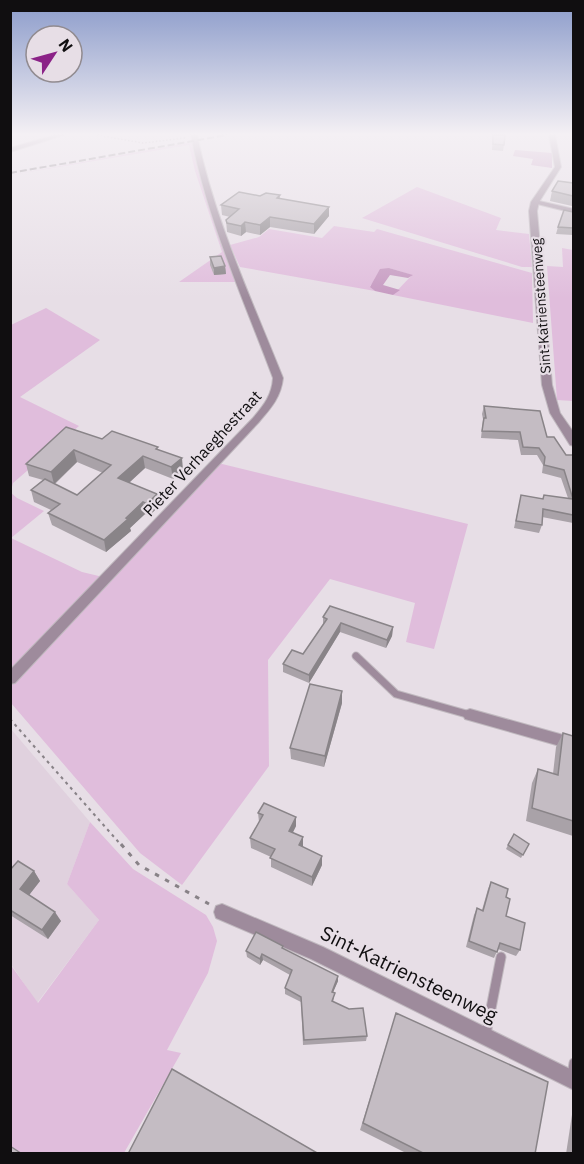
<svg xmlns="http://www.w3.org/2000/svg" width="584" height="1164" viewBox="0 0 584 1164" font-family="'IBM Plex Sans',sans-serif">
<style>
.built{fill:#e0d1de}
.green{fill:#e0bddc}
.forest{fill:#c69ac1}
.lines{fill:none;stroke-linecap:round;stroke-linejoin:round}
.service-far1-casing{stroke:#c0b9bf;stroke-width:9}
.service-casing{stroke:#c0b9bf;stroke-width:11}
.minor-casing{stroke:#c0b9bf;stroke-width:2}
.tertiary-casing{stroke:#c0b9bf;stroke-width:2}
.path-far2{stroke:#888287;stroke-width:1.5;stroke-dasharray:1.5 2;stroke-linecap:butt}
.path-far1{stroke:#888287;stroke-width:2;stroke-dasharray:3 4;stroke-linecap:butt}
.path{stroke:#888287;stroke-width:3;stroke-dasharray:4.5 7;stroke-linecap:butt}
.service-far1{stroke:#9e8b9c;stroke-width:7}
.service{stroke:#9e8b9c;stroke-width:9}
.minor{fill:#9e8b9c;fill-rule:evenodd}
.tertiary{fill:#9e8b9c;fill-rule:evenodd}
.rail{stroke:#7b757a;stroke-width:2;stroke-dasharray:7 3;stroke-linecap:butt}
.wall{fill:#a9a2a8;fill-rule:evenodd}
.shaded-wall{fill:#898488}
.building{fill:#c4bcc3;stroke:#898488;stroke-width:1.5}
.labels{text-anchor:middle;stroke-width:4.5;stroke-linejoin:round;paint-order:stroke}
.far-street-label{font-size:14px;fill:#100e10;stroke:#e7dee6}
.street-label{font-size:16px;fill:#100e10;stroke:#e7dee6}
.near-street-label{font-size:20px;fill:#100e10;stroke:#e7dee6}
</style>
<rect width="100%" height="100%" fill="#e7dee6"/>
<!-- built -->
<path class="built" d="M10,728L90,822L67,884L99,920L37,1003L11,964Z"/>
<!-- green -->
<g class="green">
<path d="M192,142L204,187L235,282H179L222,252L195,171L189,145L11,175Z"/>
<path d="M417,187L501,218L496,230L529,234L532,267H522L362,218Z"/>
<path d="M334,226L374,232L377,229L532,273L533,323L393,295L412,275L389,268L370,286L375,291L240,267L230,245L259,237L269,229L322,238Z"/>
<path d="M562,248L573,250V401L557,400L547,266L563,267Z"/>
<path d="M46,308L100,340L20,397L79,426L13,483L11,491V325Z"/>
<path d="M218,463L468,524L434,649L406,642L415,603L330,579L268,660L269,766L182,885L140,853L11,703L10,685L92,601Z"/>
<path d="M10,492L17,498L44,511L11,538L82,572L103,577L10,672Z"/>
<path d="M90,822L133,869L206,915L213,927L217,941L208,973L167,1050L181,1053L124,1153H11L10,964L38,1003L99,920L67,884Z"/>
</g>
<!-- forest -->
<g class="forest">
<path d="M515,150L552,153V168L531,165L533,159L513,156Z"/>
<path d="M389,268L413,275L408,278L390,275L383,285L400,290L393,295L375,291L370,287L380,269Z"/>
</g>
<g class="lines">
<!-- service-far1 casing -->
<g class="service-far1-casing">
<path id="service-far1" d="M356,656L396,694L470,715"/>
</g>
<!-- service casing -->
<g class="service-casing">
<g id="service">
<path d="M486,1034L501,957"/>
<path d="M572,1076L574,1063"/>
</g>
</g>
<!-- minor casing -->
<g class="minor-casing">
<g id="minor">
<path d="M55,135H64L10,152V148Z"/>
<path d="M191,135H197C214,219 251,298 283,378C281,397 271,408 259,422L15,683L10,684V670L253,418C264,405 272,395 273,378C243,298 207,219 191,135Z"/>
<path d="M535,200L574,209V213L533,203V201Z"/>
<path d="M470,709L574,738V750L465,719L463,715L465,711Z"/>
<path d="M222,904L323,947L574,1071V1090L311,959L216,918L214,912L216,906Z"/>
</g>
</g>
<!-- tertiary casing -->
<g class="tertiary-casing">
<path id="tertiary" d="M549,135H555L561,167L539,202L537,211L552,385L560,413L574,433V446L570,445L550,413L542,385L529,211L531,202L555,167Z"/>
</g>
<!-- path-far2 -->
<path class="path-far2" d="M97,135L143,143L185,138"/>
<!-- path-far1 -->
<path class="path-far1" d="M10,719L122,846"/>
<!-- path -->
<path class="path" d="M121,844L139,865L209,904"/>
<!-- service-far1 -->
<use href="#service-far1" class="service-far1"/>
<!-- service -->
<use href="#service" class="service"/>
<!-- minor -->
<use href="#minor" class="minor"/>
<!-- tertiary -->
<use href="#tertiary" class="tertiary"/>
<!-- rail -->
<path class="rail" d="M10,173L227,135"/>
</g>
<!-- wall -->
<g class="wall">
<path d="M493,135L504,145L503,151L492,150Z"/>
<path d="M573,183V204L572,206L550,201L552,191Z"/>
<path d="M280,195V199L329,207V216L314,234L270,227L260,235L246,232L241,236L227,232L226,220L230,217L222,215L221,205L260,196Z"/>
<path d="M573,212V235L556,234L558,227Z"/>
<path d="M210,257L225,266L226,274L214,275L210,265Z"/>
<path d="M484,406L547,437L566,455H573V523L542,517V525L539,533L514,528L521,495L543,499L568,498L561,478L542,473L543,465L537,455H521L518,440L481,438L483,419L482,414Z"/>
<path d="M102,439L159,450L183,470L173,479L145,468L129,483L157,494L159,506L149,516L145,514L130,528L131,531L106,552L52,525L48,513L51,510L34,502L31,490L43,480L29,476L26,464ZM77,462L103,473L77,495L55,484Z"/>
<path d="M323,617L393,627L392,636L386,648L340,632L309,683L283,672V664L303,654L323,625Z"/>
<path d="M342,691V703L324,767L291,759L290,748Z"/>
<path d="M563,733L573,736V836L526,821L532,783L538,769L553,774L556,747Z"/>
<path d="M258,813L296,817V826L293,832L303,847L322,856V865L312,886L271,867V857L251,848L250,838L259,822Z"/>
<path d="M529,844L521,858L506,849L508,845Z"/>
<path d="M10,870L34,871L40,881L29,895L61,921L48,939L10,915Z"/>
<path d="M491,882L506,897V916L520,950L516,956L498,949L494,958L466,947L474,915L477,908L482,910L488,889Z"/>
<path d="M283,949L338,976V981L333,992L334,998L333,1002L367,1036L366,1041L303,1045L301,1002L285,994V988L290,975L263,960L260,965L247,957L246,951Z"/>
<path d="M396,1013L535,1154H408L360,1130Z"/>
<path d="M573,1108V1154H566Z"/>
</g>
<!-- shaded-wall -->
<g class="shaded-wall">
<path d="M329,207V216L314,234V224Z"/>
<path d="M270,217V227L260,235V225Z"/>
<path d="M245,222L246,232L241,236V226Z"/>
<path d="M225,266L226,274L214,275V268Z"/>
<path d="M74,450L77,462L54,484L51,472Z"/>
<path d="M143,456L145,468L121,490L118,478Z"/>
<path d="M182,458L183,470L173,479L171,467Z"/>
<path d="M157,494L159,506L149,516L147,504Z"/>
<path d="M143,502L145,514L130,528L131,531L106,552L104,540Z"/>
<path d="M341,623L340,632L309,683V675Z"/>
<path d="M393,627L392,636L386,648L387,640Z"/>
<path d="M342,691V703L324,767L325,756Z"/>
<path d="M296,817V826L289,840V831Z"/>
<path d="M303,837V846L299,855V845Z"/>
<path d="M322,856V865L312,886V877Z"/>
<path d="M34,871L40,881L26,899L20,889Z"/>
<path d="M55,912L61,921L48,939L42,930Z"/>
<path d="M262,954L263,960L260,965V959Z"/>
<path d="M338,976V981L331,997L332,992Z"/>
</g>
<!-- building -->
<g class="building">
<path d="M493,135H505L504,145L493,144Z"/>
<path d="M558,181L573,183V196L552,191Z"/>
<path d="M239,192L260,196L266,193L280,195L277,198L329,207L314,224L270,217L260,225L245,222L241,226L227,223L226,220L239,209L221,205Z"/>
<path d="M564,210L573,212V228L558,227Z"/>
<path d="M221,256L225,266L214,268L210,257Z"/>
<path d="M484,406L540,411L547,437H554L566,455H573V515L543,509L542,525L516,521L521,495L543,499L544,495L573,499L564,470L544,465L545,457L539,448L523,447L520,432L482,431L484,418H486Z"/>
<path d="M66,427L102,439L112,431L158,447L156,449L182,458L171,467L143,456L118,478L157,494L147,504L143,502L126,518L128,519L104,540L48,513L60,504L31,490L45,479L77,495L111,465L74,450L51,472L26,464Z"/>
<path d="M330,606L393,627L387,640L341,623L309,675L283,664L292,650L303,654L327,619L323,617Z"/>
<path d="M310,684L342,691L325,756L290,748Z"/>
<path d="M563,733L573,736V821L532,808L538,769L558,775Z"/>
<path d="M264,803L296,817L289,831L303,837L299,845L322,856L312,877L270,858L275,849L250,838L263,815L258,813Z"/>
<path d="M514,834L529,844L523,855L508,845Z"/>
<path d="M18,861L34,871L20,889L55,912L42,930L10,910V870Z"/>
<path d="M491,882L508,889L506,897L510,899L506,916L525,923L520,950L500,943L497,952L469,941L477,908L483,911Z"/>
<path d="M256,932L283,946L282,948L338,976L332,992L335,993L332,1001L349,1009L363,1008L367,1036L304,1040L301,997L285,988L292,970L262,954L260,959L246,951Z"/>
<path d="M396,1013L548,1082L535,1154H425L363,1123Z"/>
<path d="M172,1069L319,1154H128Z"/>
<path d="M10,1146L22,1154H10Z"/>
</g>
<!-- sky -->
<linearGradient id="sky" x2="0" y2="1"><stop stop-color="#8b9bca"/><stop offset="0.45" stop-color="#f4f0f4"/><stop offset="1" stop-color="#f4f0f4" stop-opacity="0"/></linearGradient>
<rect width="584" height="298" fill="url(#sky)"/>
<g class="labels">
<!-- far-street labels -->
<g class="far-street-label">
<text transform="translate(541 306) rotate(-94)" y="5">Sint-Katriensteenweg</text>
</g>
<!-- street labels -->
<g class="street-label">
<text transform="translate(202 453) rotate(-47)" y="6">Pieter Verhaeghestraat</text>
</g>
<!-- near-street labels -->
<g class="near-street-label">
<text transform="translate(409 974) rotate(26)" y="7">Sint-Katriensteenweg</text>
</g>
</g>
<!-- border -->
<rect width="584" height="1164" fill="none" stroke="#100e10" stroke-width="24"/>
<!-- north arrow -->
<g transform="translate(54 54) rotate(54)"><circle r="28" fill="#e7dee6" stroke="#918b90" stroke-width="1.5"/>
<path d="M0-4.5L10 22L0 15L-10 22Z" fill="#8b2287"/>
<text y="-9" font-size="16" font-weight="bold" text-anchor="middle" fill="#100e10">N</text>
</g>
</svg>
